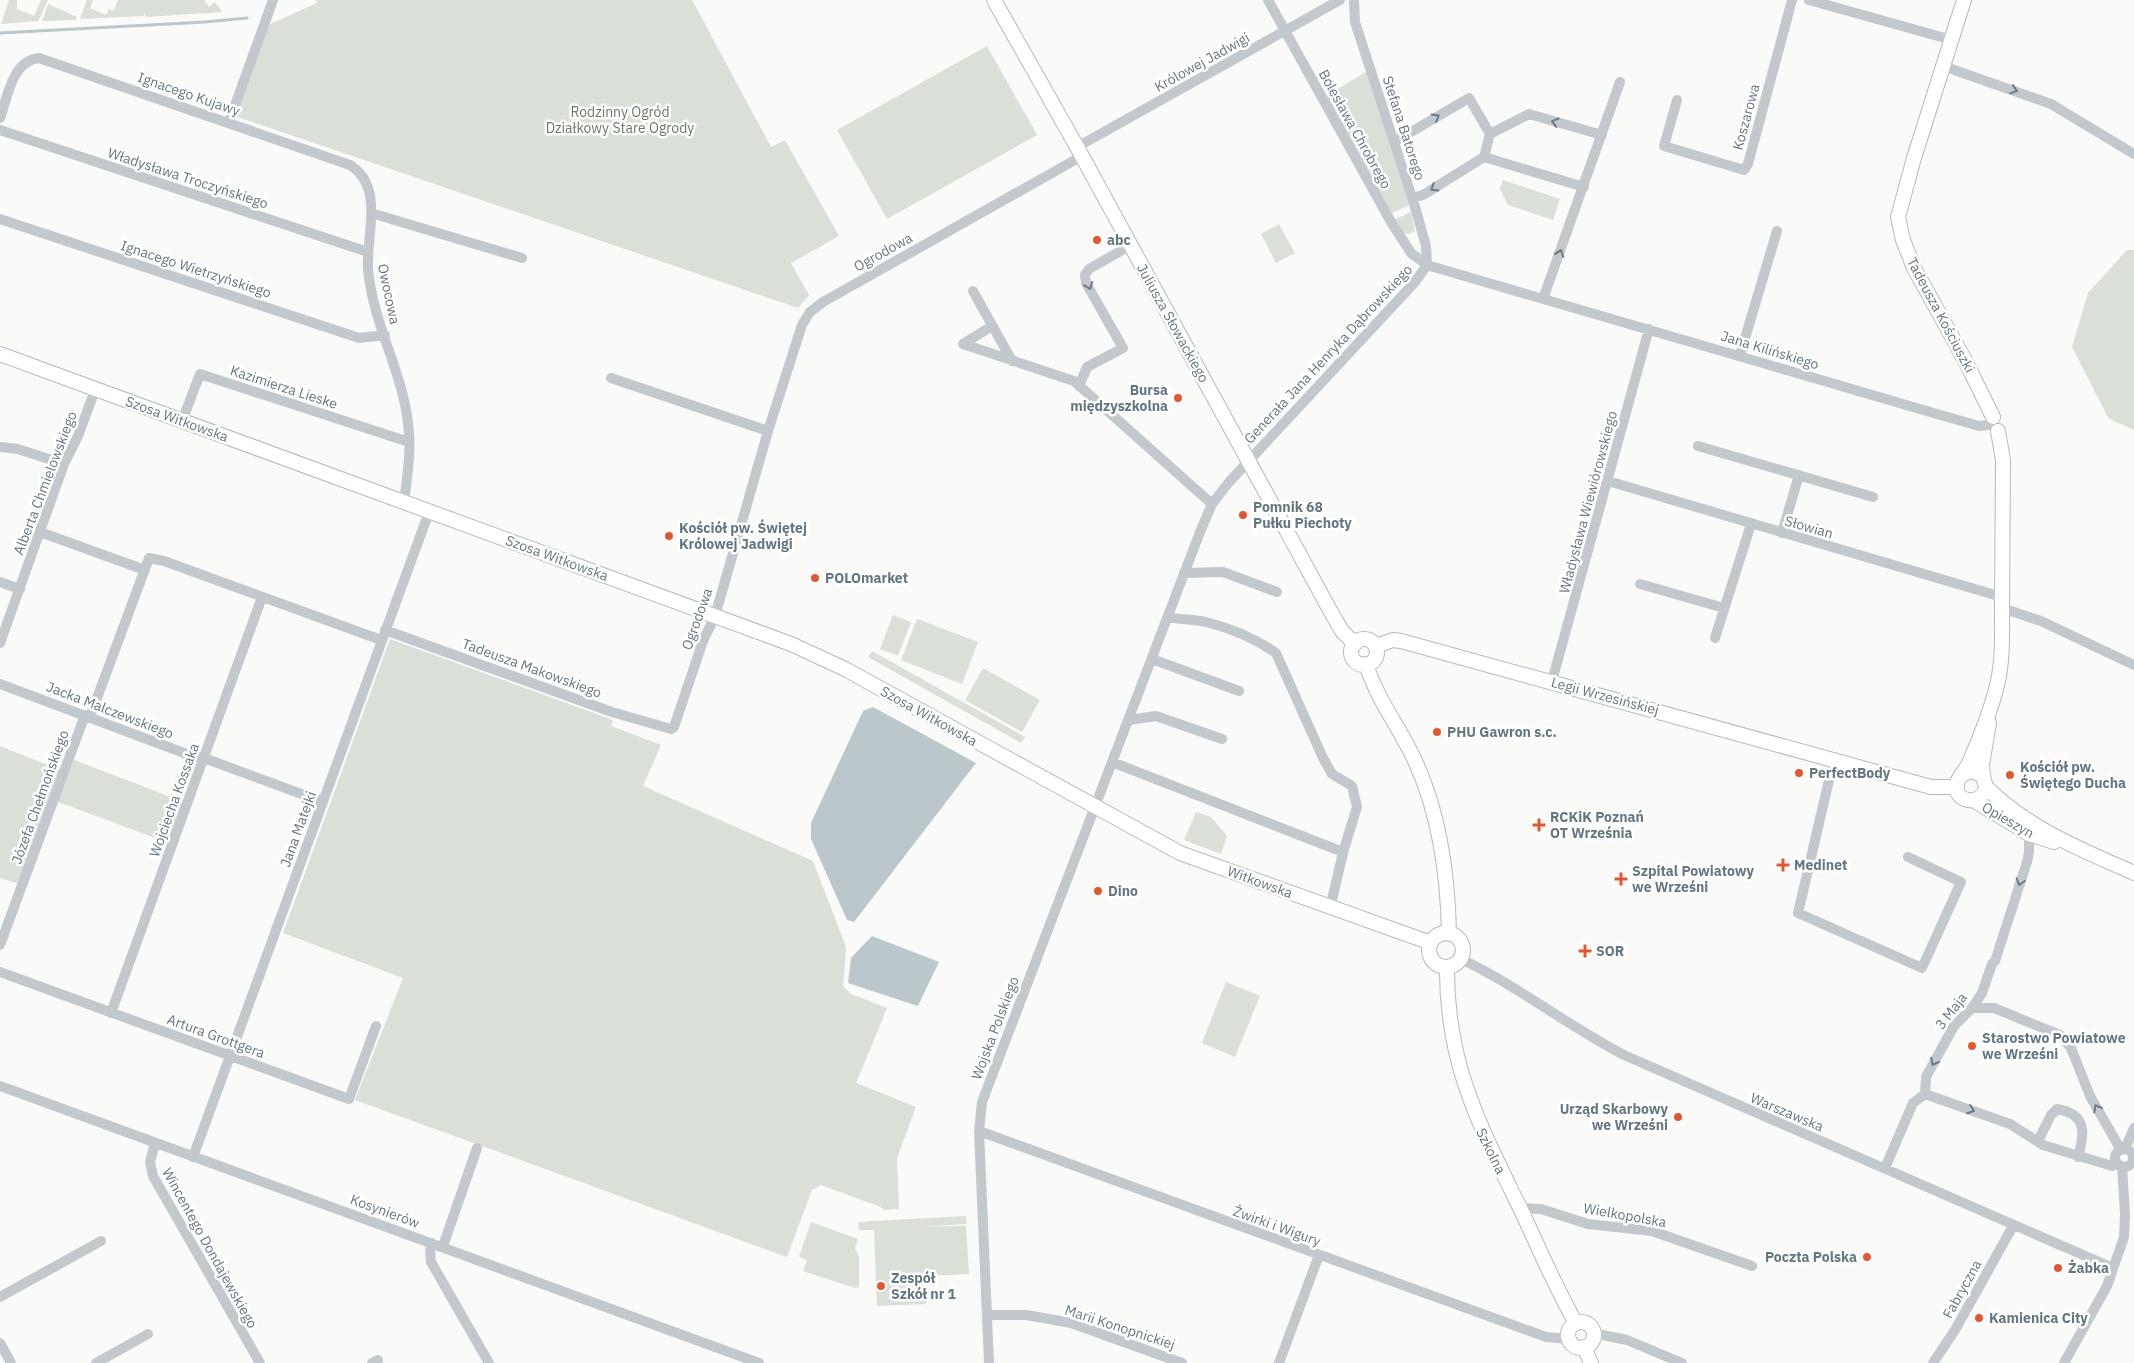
<svg xmlns="http://www.w3.org/2000/svg" width="2134" height="1363" font-family="'IBM Plex Sans',sans-serif">
	<style>
		.green { fill: #dadfd7 }
		.water { fill: #bbc7cb }
		.lines { fill: none; stroke-linecap: round; stroke-linejoin: round }
		.stream { stroke: #bbc7cb; stroke-width: 3 }
		.secondary-casing { stroke: #b3babf; stroke-width: 16 }
		.street { stroke: #c3c8cc; stroke-width: 10 }
		.secondary { stroke: #fff; stroke-width: 14 }
		.oneway { stroke: #6a7a87 }
		.poi-dot { fill: #e4572e; stroke: #fff; stroke-width: 2 }
		.labels { text-anchor: middle; dominant-baseline: central; stroke-width: 5; stroke-linejoin: round; paint-order: stroke }
		.street-label { font-size: 14px; fill: #657683; stroke: #fff }
		.park-label { font-size: 14px; fill: #687a64; stroke: #fff }
		.poi-label { font-size: 14px; font-weight: bold; fill: #657683; stroke: #fff; text-anchor: start }
	</style>
	<rect width="100%" height="100%" fill="#fafaf8"/>
	<path class="green" d="M9 0H17V9L34 16 41 0H48L38 21 1 24Z
		M87 0H93L90 8 106 15 109 9 113 11 118 0H204L209 7 215 2 222 12 146 17 144 13V16L81 19 80 18Z
		M316 0H692L771 147 785 140 839 236 791 263 809 295 798 308 235 116 268 25 317 3Z
		M48 4 77 17 76 20 42 21Z
		M987 46 1037 135 887 219 837 130Z
		M1366 72 1409 205 1392 213 1326 96Z
		M1503 180 1560 199 1553 220 1508 205 1500 189Z
		M1411 212 1415 231 1410 234 1403 233 1395 219Z
		M1279 224 1295 253 1276 263 1261 234Z
		M2127 250H2134V430L2109 419 2072 347 2088 293Z
		M893 615 911 622 898 656 880 649Z
		M917 619 978 642 962 684 901 660Z
		M390 639 613 720 611 726 661 745 643 786 813 861 846 947 843 986 851 994 887 1008 856 1083 916 1107 897 1158 899 1209 884 1210 881 1207 821 1185 812 1190 787 1257 355 1100 403 978 283 933Z
		M872 651 1025 737 1021 743 868 657Z
		M983 668 1040 700 1022 732 965 700Z
		M0 746 60 770 19 884 0 878Z
		M74 760 184 802 169 843 58 802Z
		M1196 812 1211 817 1227 836 1221 854 1184 840Z
		M1226 982 1260 996 1235 1057 1202 1043Z
		M966 1216 967 1224 918 1227 966 1226 969 1274 925 1276 926 1304 877 1306 874 1230H859L858 1222Z
		M811 1222 858 1239 855 1248 859 1257V1287L855 1288 803 1271 807 1260 799 1257Z"/>
	<path class="water" d="M873 707 976 763 854 922 847 920 811 839V823L863 711Z
		M872 936 939 962 918 1006 848 983 851 958Z"/>
	<g class="lines">
		<path class="stream" d="M0 33 205 22 247 18"/>
		<defs>
			<path id="secondary" d="M994 0 1077 147 1331 612 1342 631 1355 644
				M1964 0 1914 158 1898 217 1903 240 1914 268 1966 362 1993 417
				M0 354 791 644 845 669 1180 853 1431 943
				M1351 652a13 13 0 1 1 26 0a13 13 0 1 1-26 0Z
				M1376 646 1393 640 1401 641 1931 787H1957
				M1366 664C1377 700 1401 729 1416 763 1440 816 1448 876 1449 934
				M1962 774 1973 771 1983 776 1986 787C1983 807 1952 803 1957 783 1959 776 1966 770 1969 763 1980 738 1992 708 1998 681 2003 657 2002 633 2002 608 2002 559 2003 509 2003 460L1998 431
				M1983 776 1982 765 1989 723
				M1986 787C2027 828 2082 850 2134 873
				M1975 801 2029 834 2054 842
				M1429 950a17 17 0 1 1 34 0a17 17 0 1 1-34 0Z
				M1447 967C1446 1064 1480 1126 1521 1210 1539 1248 1555 1287 1576 1323
				M1568 1335a13 13 0 1 1 26 0a13 13 0 1 1-26 0Z
				M1584 1347 1591 1363"/>
		</defs>
		<use href="#secondary" class="secondary-casing"/>
		<path class="street" d="M1268 0 1391 222 1411 253 1427 265 1937 414 1979 426 1989 425
			M1354 0 1355 22 1415 207 1426 246 1427 265
			M1809 0 1952 40
			M1943 66 2051 104 2134 154
			M1677 100 1664 146 1744 170 1748 164 1792 0
			M0 118C8 96 12 61 39 58L350 165C385 187 366 235 368 268 372 322 402 370 408 423 412 450 407 476 404 503
			M229 122 273 0
			M0 130 368 252
			M1490 134 1529 114 1602 135
			M1394 142 1469 98 1490 134 1484 157 1423 195 1412 198
			M1077 147 1340 0
			M1484 157 1584 187
			M371 213 522 258
			M0 219 359 338 385 335
			M973 291 1012 361
			M1543 299 1620 82
			M992 326 963 344 1074 381 1212 504
			M1740 355 1777 231
			M611 378 768 431
			M1079 386 1087 367 1123 348 1086 283 1085 275 1089 269 1131 245
			M182 421 200 374 409 442
			M1698 446 1873 497
			M0 447 18 449 64 464
			M1608 481 2002 597
			M40 532 145 570
			M1782 533 1799 475
			M1184 573 1223 572 1277 592
			M0 582 20 589
			M1640 584 1724 608
			M2002 608 2041 621 2134 665
			M1168 617C1181 620 1193 619 1206 622 1230 628 1256 639 1276 653L1323 758 1332 774 1352 786 1357 807 1344 849 1330 908
			M385 630 612 712 671 729 674 727 703 641 715 616 768 431 802 325 810 312 823 302 1082 156
			M1715 638 1751 524
			M0 643 64 464 78 436 95 390
			M1152 659 1239 691
			M1552 681 1649 329
			M0 684 192 756 204 758 323 802
			M90 717 149 558 164 561 381 640
			M1129 720 1156 716 1222 739
			M1834 759 1798 913 1922 968 1961 882 1908 857
			M1112 762 1343 852
			M0 945 85 715
			M1461 959C1518 986 1568 1026 1624 1055L2113 1268
			M0 972 349 1099 376 1026
			M1972 1008H1994L2060 1035 2071 1048 2090 1096 2121 1150
			M111 1013 262 597
			M0 1086 759 1363
			M1925 1094 1926 1077 1954 1026 1972 1008 1982 993 1992 964 1995 961 2027 862 2029 852V834
			M1925 1094 2010 1124 2043 1145 2112 1166 2118 1164
			M979 1131 1546 1337 1568 1339
			M2038 1141 2051 1115 2057 1109C2087 1114 2085 1133 2078 1157
			M155 1143 150 1162 153 1176 260 1363
			M2125 1149 2134 1128
			M2115 1158a9 9 0 1 1 18 0a9 9 0 1 1-18 0Z
			M193 1157 429 512
			M1885 1168 1913 1103 1925 1094
			M1520 1208 1541 1209 1588 1224 1652 1231 1752 1266
			M432 1243 430 1251 431 1262 489 1363
			M443 1246 477 1148
			M0 1297 101 1241
			M988 1315H1026L1071 1323 1182 1363
			M1593 1333 1627 1340 1682 1363
			M0 1343 11 1363
			M96 1363 148 1334
			M372 1363 378 1360
			M989 1363 979 1131 982 1102 1200 532 1212 504 1230 481 1415 282 1427 265
			M1279 1363 1319 1255
			M1933 1363 1955 1330 2013 1226
			M2064 1363 2107 1286 2124 1237 2125 1214 2122 1166"/>
		<use href="#secondary" class="secondary"/>
	</g>
	<defs><path id="oneway-chevron" d="M-2-3.5L2.5 0L-2 3.5" fill="none" stroke-width="1.6" stroke-linecap="round" stroke-linejoin="round" transform="scale(1.25)"/></defs>
	<g class="oneway">
		<use href="#oneway-chevron" transform="translate(2014 90) rotate(18)"/>
		<use href="#oneway-chevron" transform="translate(1436 117) rotate(-30)"/>
		<use href="#oneway-chevron" transform="translate(1555 122) rotate(-164)"/>
		<use href="#oneway-chevron" transform="translate(1434 188) rotate(148)"/>
		<use href="#oneway-chevron" transform="translate(1560 253) rotate(-70)"/>
		<use href="#oneway-chevron" transform="translate(1089 286) rotate(68)"/>
		<use href="#oneway-chevron" transform="translate(2020 882) rotate(108)"/>
		<use href="#oneway-chevron" transform="translate(1934 1062) rotate(118)"/>
		<use href="#oneway-chevron" transform="translate(2097 1108) rotate(-118)"/>
		<use href="#oneway-chevron" transform="translate(1971 1110) rotate(20)"/>
	</g>
	<g class="poi-dot">
		<circle cx="1097" cy="240" r="5"/>
		<circle cx="1178" cy="398" r="5"/>
		<circle cx="1243" cy="515" r="5"/>
		<circle cx="669" cy="536" r="5"/>
		<circle cx="815" cy="578" r="5"/>
		<circle cx="1437" cy="732" r="5"/>
		<circle cx="1799" cy="773" r="5"/>
		<circle cx="2010" cy="775" r="5"/>
		<path d="M1536.5 817.5h5v5h5v5h-5v5h-5v-5h-5v-5h5z"/>
		<path d="M1780.5 857.5h5v5h5v5h-5v5h-5v-5h-5v-5h5z"/>
		<path d="M1618.5 871.5h5v5h5v5h-5v5h-5v-5h-5v-5h5z"/>
		<circle cx="1098" cy="891" r="5"/>
		<path d="M1582.5 943.5h5v5h5v5h-5v5h-5v-5h-5v-5h5z"/>
		<circle cx="1972" cy="1046" r="5"/>
		<circle cx="1678" cy="1117" r="5"/>
		<circle cx="1867" cy="1257" r="5"/>
		<circle cx="2058" cy="1268" r="5"/>
		<circle cx="881" cy="1286" r="5"/>
		<circle cx="1979" cy="1318" r="5"/>
	</g>
	<g class="labels">
		<g class="street-label">
			<text transform="translate(1202 62) rotate(-29)">Królowej Jadwigi</text>
			<text transform="translate(189 94) rotate(19)">Ignacego Kujawy</text>
			<text transform="translate(1746 117) rotate(-75)">Koszarowa</text>
			<text transform="translate(1404 128) rotate(72)">Stefana Batorego</text>
			<text transform="translate(1355 129) rotate(61)">Bolesława Chrobrego</text>
			<text transform="translate(188 178) rotate(18)">Władysława Troczyńskiego</text>
			<text transform="translate(883 252) rotate(-29)">Ogrodowa</text>
			<text transform="translate(196 269) rotate(18)">Ignacego Wietrzyńskiego</text>
			<text transform="translate(389 294) rotate(78)">Owocowa</text>
			<text transform="translate(1941 315) rotate(62)">Tadeusza Kościuszki</text>
			<text transform="translate(1173 323) rotate(61)">Juliusza Słowackiego</text>
			<text transform="translate(1770 350) rotate(17)">Jana Kilińskiego</text>
			<text transform="translate(1328 354) rotate(-47)">Generała Jana Henryka Dąbrowskiego</text>
			<text transform="translate(284 387) rotate(18)">Kazimierza Lieske</text>
			<text transform="translate(177 419) rotate(20)">Szosa Witkowska</text>
			<text transform="translate(45 483) rotate(-69)">Alberta Chmielowskiego</text>
			<text transform="translate(1588 502) rotate(-75)">Władysława Wiewiórowskiego</text>
			<text transform="translate(1809 527) rotate(16)">Słowian</text>
			<text transform="translate(557 558) rotate(20)">Szosa Witkowska</text>
			<text transform="translate(697 619) rotate(-70)">Ogrodowa</text>
			<text transform="translate(532 668) rotate(20)">Tadeusza Makowskiego</text>
			<text transform="translate(1605 696) rotate(15)">Legii Wrzesińskiej</text>
			<text transform="translate(110 710) rotate(21)">Jacka Malczewskiego</text>
			<text transform="translate(929 716) rotate(29)">Szosa Witkowska</text>
			<text transform="translate(40 797) rotate(-70)">Józefa Chełmońskiego</text>
			<text transform="translate(174 800) rotate(-70)">Wojciecha Kossaka</text>
			<text transform="translate(2008 820) rotate(30)">Opieszyn</text>
			<text transform="translate(298 829) rotate(-70)">Jana Matejki</text>
			<text transform="translate(1260 882) rotate(20)">Witkowska</text>
			<text transform="translate(1951 1011) rotate(-52)">3 Maja</text>
			<text transform="translate(995 1028) rotate(-69)">Wojska Polskiego</text>
			<text transform="translate(216 1036) rotate(20)">Artura Grottgera</text>
			<text transform="translate(1787 1112) rotate(23)">Warszawska</text>
			<text transform="translate(1491 1151) rotate(64)">Szkolna</text>
			<text transform="translate(385 1211) rotate(20)">Kosynierów</text>
			<text transform="translate(1625 1215) rotate(10)">Wielkopolska</text>
			<text transform="translate(1277 1226) rotate(20)">Żwirki i Wigury</text>
			<text transform="translate(210 1248) rotate(61)">Wincentego Dondajewskiego</text>
			<text transform="translate(1962 1289) rotate(-61)">Fabryczna</text>
			<text transform="translate(1120 1327) rotate(18)">Marii Konopnickiej</text>
		</g>
		<g class="park-label">
			<text x="620" y="112">Rodzinny Ogród<tspan x="620" dy="16">Działkowy Stare Ogrody</tspan></text>
		</g>
		<g class="poi-label">
			<text x="1107" y="240">abc</text>
			<text x="1168" y="390" text-anchor="end">Bursa<tspan x="1168" dy="16">międzyszkolna</tspan></text>
			<text x="1253" y="507">Pomnik 68<tspan x="1253" dy="16">Pułku Piechoty</tspan></text>
			<text x="679" y="528">Kościół pw. Świętej<tspan x="679" dy="16">Królowej Jadwigi</tspan></text>
			<text x="825" y="578">POLOmarket</text>
			<text x="1447" y="732">PHU Gawron s.c.</text>
			<text x="2020" y="767">Kościół pw.<tspan x="2020" dy="16">Świętego Ducha</tspan></text>
			<text x="1809" y="773">PerfectBody</text>
			<text x="1550" y="817">RCKiK Poznań<tspan x="1550" dy="16">OT Września</tspan></text>
			<text x="1794" y="865">Medinet</text>
			<text x="1632" y="871">Szpital Powiatowy<tspan x="1632" dy="16">we Wrześni</tspan></text>
			<text x="1108" y="891">Dino</text>
			<text x="1596" y="951">SOR</text>
			<text x="1982" y="1038">Starostwo Powiatowe<tspan x="1982" dy="16">we Wrześni</tspan></text>
			<text x="1668" y="1109" text-anchor="end">Urząd Skarbowy<tspan x="1668" dy="16">we Wrześni</tspan></text>
			<text x="1857" y="1257" text-anchor="end">Poczta Polska</text>
			<text x="2068" y="1268">Żabka</text>
			<text x="891" y="1278">Zespół<tspan x="891" dy="16">Szkół nr 1</tspan></text>
			<text x="1989" y="1318">Kamienica City</text>
		</g>
	</g>
</svg>
